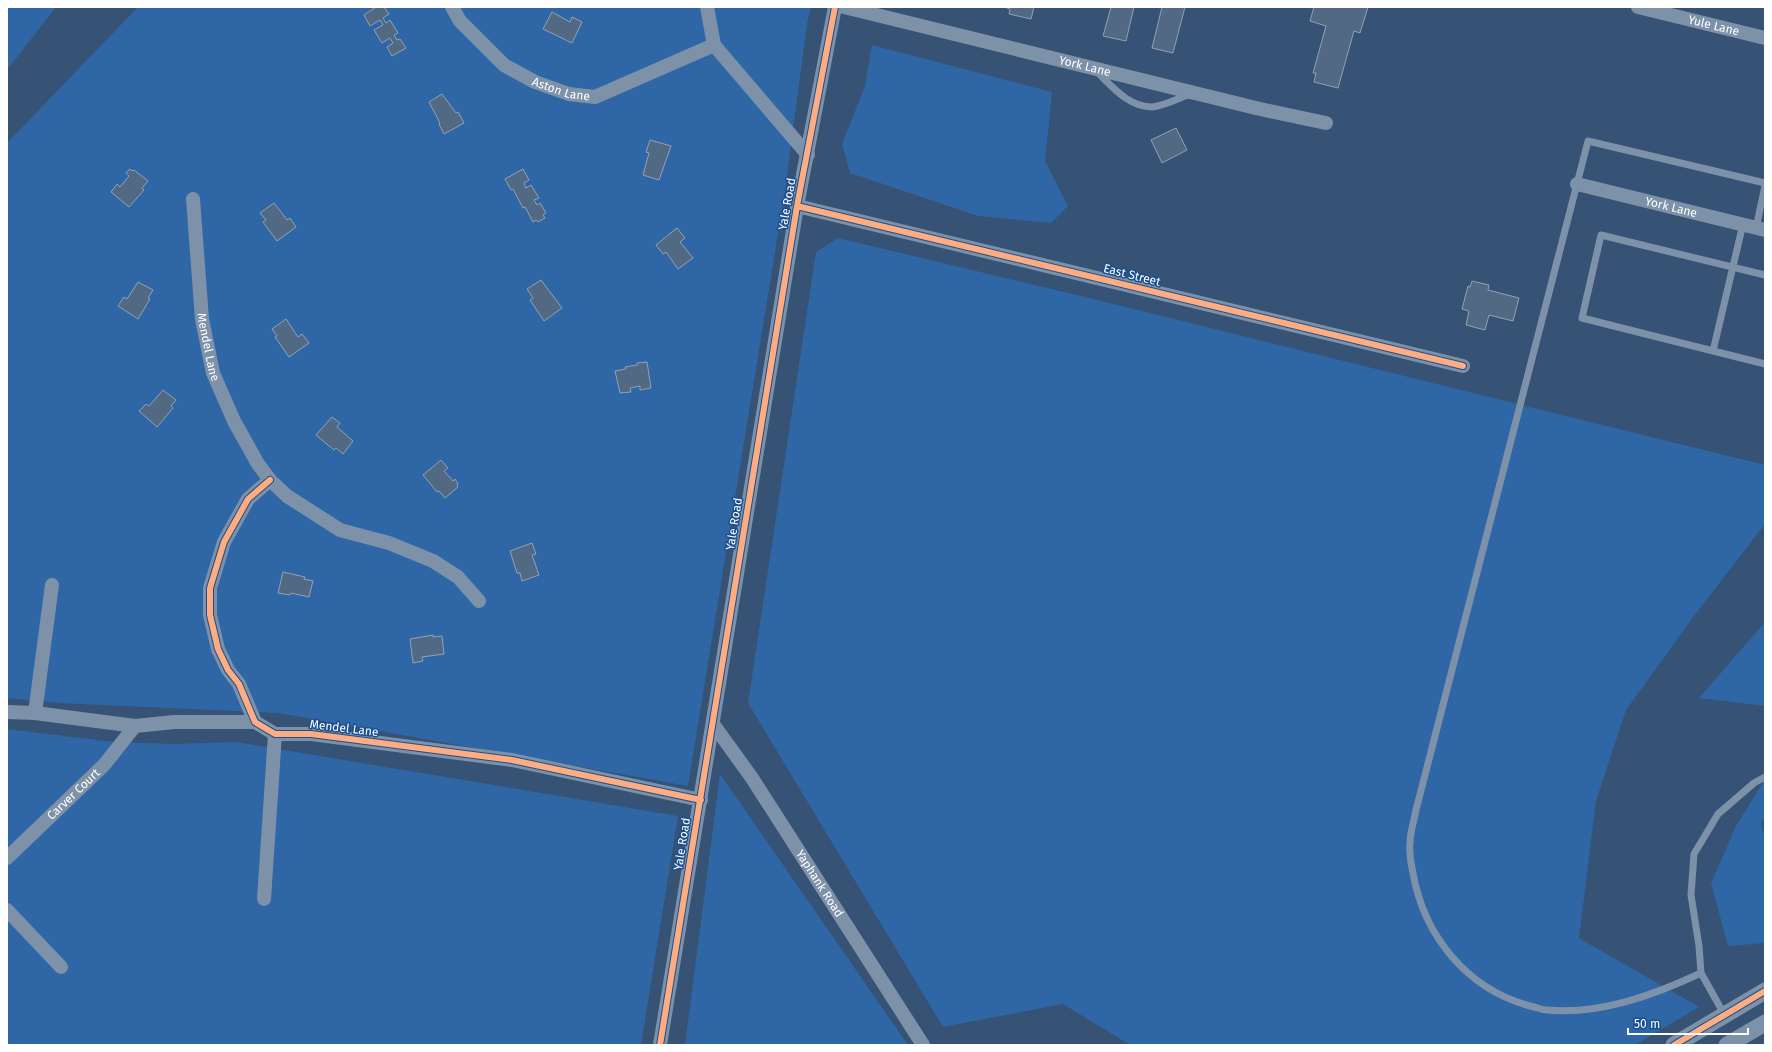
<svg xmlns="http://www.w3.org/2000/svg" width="1772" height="1052" font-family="'Fira Sans',sans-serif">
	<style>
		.green { fill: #2f66a5 }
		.building { fill: #526984; stroke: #92a2b6 }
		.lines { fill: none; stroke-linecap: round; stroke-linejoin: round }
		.service { stroke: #7d92a8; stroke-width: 7 }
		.minor { stroke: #7d92a8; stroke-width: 14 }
		.tertiary { stroke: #7d92a8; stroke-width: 17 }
		.cycleway-casing { stroke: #1b4f8f; stroke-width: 8 }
		.cycleway { stroke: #ffac80; stroke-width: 6 }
		.labels { text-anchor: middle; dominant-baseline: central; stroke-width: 3; stroke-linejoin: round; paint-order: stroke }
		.street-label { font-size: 12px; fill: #fff; stroke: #1b4f8f }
	</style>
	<rect width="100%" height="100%" fill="#365274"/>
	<path class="green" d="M7 7H56L7 70Z
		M138 7H811L807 24 785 191 688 786 278 713 59 703 7 698V143Z
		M872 45 1052 92 1045 161 1068 206 1051 223 978 216 850 173 842 144 865 86Z
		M838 238 1081 296 1765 465V524L1694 616 1626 710 1596 801 1579 938 1699 1007 1635 1045H1130L1063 1004 943 1027 748 703 816 252Z
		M1765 622V706L1699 698Z
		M7 729 114 742 173 744 236 742 678 816 641 1045H7Z
		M720 774 908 1045H685Z
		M1765 779V817L1761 824 1765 839V943L1728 946 1711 883 1736 826Z"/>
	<path class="building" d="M376 7H384L389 14 383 18 386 23 390 20 398 33 394 35 397 40 400 39 406 48 392 56 387 47 393 43 390 38 382 43 374 30 383 25 380 20 370 26 364 15Z
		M1004 7H1034L1031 19 1009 14 1010 9Z
		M1111 7H1134L1126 41 1103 36Z
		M1162 7H1185L1173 53 1152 48Z
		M1314 7H1368L1360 33 1354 31 1338 88 1314 82 1316 73H1313L1326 26 1310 21Z
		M552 12 570 22 572 17 582 22 572 43 543 29Z
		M442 94 456 113 458 112 464 123 444 134 439 124 440 123 429 102Z
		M1176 128 1187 150 1162 163 1151 140Z
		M650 140 671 146 659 180 643 175 649 153 646 152Z
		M130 169 132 171 134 170 148 181 142 188 144 190 129 207 111 192 117 184 120 187 129 176 126 173Z
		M523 169 529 180 524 183 526 188 531 185 539 198 534 200 537 205 540 203 546 213 543 215 545 218 538 222 536 220 533 222 525 207 523 208 513 189 511 190 505 179Z
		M274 203 287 220 290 218 296 227 277 241 263 222 266 220 260 213Z
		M677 228 685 238 680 242 693 258 678 269 666 252 663 254 656 245Z
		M541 280 562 308 544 321 530 300 533 298 527 289Z
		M1472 281 1489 285 1488 290 1519 298 1513 321 1489 315 1485 330 1466 325 1469 311 1462 309 1468 286 1470 287Z
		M138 282 153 290 148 298 150 299 138 319 118 306 124 297 127 299Z
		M286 319 298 337 302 334 309 343 289 357 275 337 277 336 272 329Z
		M647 362 651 388 640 390V386L630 388 631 392 620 393 615 371 626 369 625 367 637 365V363Z
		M163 390 176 400 171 406 173 408 157 427 139 411 146 404 149 406Z
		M332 417 340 423 337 427 353 441 343 454 336 448 334 450 316 435Z
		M441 460 448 468 444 471 453 481 455 479 458 484 457 485 458 487 445 498 439 491 437 492 423 475Z
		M532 543 536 554 532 555 539 575 522 581 520 573H517L510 551Z
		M283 572 305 577 304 579 313 581 309 597 291 593 290 595 278 593Z
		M433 635V637L442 636 444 654 422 657 423 661 413 663 410 639Z"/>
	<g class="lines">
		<path class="service" d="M1097 72C1112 86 1128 107 1152 107 1164 106 1179 98 1191 94
			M1756 228 1765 186
			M1765 275 1601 235 1582 318 1765 364
			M1713 351 1743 224
			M1701 973C1654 995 1600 1015 1547 1010 1542 1010 1536 1007 1530 1006 1467 989 1424 936 1413 873 1411 864 1409 853 1410 843 1410 832 1414 821 1416 810L1588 141 1765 183
			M1724 1014 1701 973 1699 946 1691 895 1694 854 1718 814 1754 783 1765 777"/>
		<g class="minor">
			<path id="s1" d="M452 7 460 21 504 65 535 82 569 94 595 97 714 45 707 7"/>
			<path id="s2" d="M844 7 1260 109 1326 123"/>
			<path id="s3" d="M1638 7 1765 38"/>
			<path d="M714 45 808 155"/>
			<path id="s4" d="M1577 184 1765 230"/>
			<path id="s5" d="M193 199 202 319 213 373 234 421 258 464 270 480 287 496 340 530 389 543 433 561 458 577 479 601"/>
			<path d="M797 206 1463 366"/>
			<path d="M270 480 248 499 224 542 210 588V615L218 649 228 670 239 684 255 722 275 734H311L512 760 701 800"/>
			<path d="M7 712 35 713 135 726 174 722H255"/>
			<path d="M35 713 52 585"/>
			<path id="s6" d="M713 724 752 778 923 1045"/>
			<path id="s7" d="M7 858 104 765 135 726"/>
			<path d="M264 899 275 734"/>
			<path d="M7 910 61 967"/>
			<path d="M660 1045 797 206 835 7"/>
		</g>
		<path class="tertiary" d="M1674 1045 1765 991
			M1727 1045 1765 1023"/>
		<defs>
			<path id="cycleway" d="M797 206 1463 366
				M270 480 248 499 224 542 210 588V615L218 649 228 670 239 684 255 722 275 734H311L512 760 701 800
				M660 1045 797 206 835 7
				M1674 1045 1765 991"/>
		</defs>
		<use href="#cycleway" class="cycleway-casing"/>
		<use href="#cycleway" class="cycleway"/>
	</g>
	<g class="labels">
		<g class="street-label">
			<text stroke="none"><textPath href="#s3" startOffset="78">Yule Lane</textPath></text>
			<text stroke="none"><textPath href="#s2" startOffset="248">York Lane</textPath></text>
			<text stroke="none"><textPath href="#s1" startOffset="141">Aston Lane</textPath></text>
			<text transform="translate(787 204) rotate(-80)">Yale Road</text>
			<text stroke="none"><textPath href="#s4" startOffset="97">York Lane</textPath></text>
			<text transform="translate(1132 275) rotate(14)">East Street</text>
			<text stroke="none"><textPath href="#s5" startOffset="149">Mendel Lane</textPath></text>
			<text transform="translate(734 524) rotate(-81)">Yale Road</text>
			<text transform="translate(344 728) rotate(7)">Mendel Lane</text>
			<text stroke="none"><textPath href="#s7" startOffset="92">Carver Court</textPath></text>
			<text transform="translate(682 844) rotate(-81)">Yale Road</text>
			<text stroke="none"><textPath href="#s6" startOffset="192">Yaphank Road</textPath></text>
		</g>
	</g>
	<rect width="1772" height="1052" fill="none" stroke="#ffffff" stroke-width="16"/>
	<path d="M1628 1028v6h120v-6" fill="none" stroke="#ffffff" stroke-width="2"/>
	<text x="1634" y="1028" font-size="12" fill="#ffffff" stroke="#1b4f8f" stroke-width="3" paint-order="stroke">50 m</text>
</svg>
